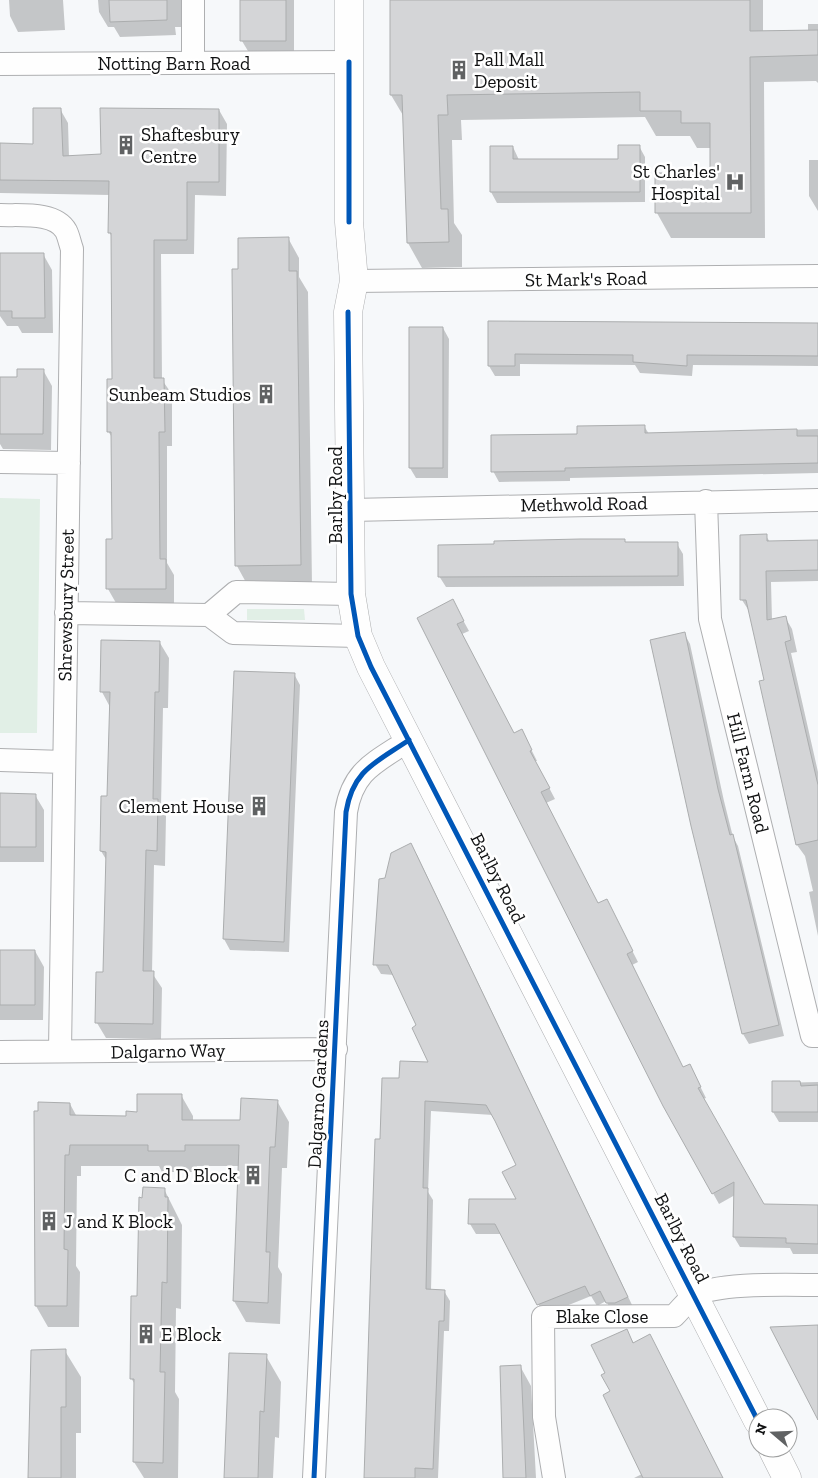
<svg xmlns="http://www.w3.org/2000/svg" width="818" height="1478" font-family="'Zilla Slab',serif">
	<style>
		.green { fill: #e1efe6 }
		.shadow { fill: #0003 }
		.building { fill: #d4d5d7; stroke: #abadae }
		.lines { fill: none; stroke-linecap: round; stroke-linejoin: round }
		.minor-casing { stroke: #aeafb1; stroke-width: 24 }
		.tertiary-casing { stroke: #aeafb1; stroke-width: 29 }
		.minor { stroke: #fefefe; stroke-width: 22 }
		.tertiary { stroke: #fefefe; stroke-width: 28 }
		.cycleway-casing { stroke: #fff; stroke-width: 8 }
		.cycleway { stroke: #0057b8; stroke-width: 5 }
		.labels { text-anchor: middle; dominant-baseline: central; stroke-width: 5; stroke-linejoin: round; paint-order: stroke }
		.poi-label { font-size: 19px; fill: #101112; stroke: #fff; text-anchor: start }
		.street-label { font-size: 19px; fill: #101112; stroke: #fff }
	</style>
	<rect width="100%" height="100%" fill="#f6f8fa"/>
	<path class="green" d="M0 498 40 499 37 733H0Z
		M247 609H304L305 620H247Z"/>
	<path class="shadow" d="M9 0H63L65 30 18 32 10 16Z
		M98 0H184L185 27H175L176 35 120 37 114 27H108L99 12Z
		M241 0H294V56H251L242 41Z
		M390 0H763V32H808V24H818V83L816 81 764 82 765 238H671L657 213 711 174V148H697L690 136H656L645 117 461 120 462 140H452L454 223 462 235V267L422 268 408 243 404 117 391 95Z
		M60 109 68 123 69 157 102 155 219 110 227 124 226 196 195 195 194 254H161L162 380 172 394V446H167V563L174 575V603H116L108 589 113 541V439L108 431 113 381 112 237 109 232 110 195 0 193V144L34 145Z
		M639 146 645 157V202L497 203 491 192V147H513L519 160H620Z
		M809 160H818V211L809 196Z
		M288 238 299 258V277L308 292 312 585 248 586 237 566 239 270Z
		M43 254 52 270 53 333H22L18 326H7L0 316V255Z
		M489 323 818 324V366L693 365 692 376 640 373 635 365 520 364V376H495L489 366Z
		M443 328 449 339 448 478H416L410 468Z
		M43 370 52 386 51 450 3 449 0 444V378H18Z
		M644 426 649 434 818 429V473L570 478V481L499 482 493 471Z
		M766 536 770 542 818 541V581L771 582 772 620 785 617 792 629 797 652 791 653 818 772V936L809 892 813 891 805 856 797 845 761 682 765 680 749 611 742 600Z
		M624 540 627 544H677L683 554 684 586 446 587 439 576Z
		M458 611 469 631 462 634 514 734 527 741 537 761H535L555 799 546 803 598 904 612 911 638 962 632 965 683 1069 695 1076 706 1098 703 1099 763 1205 818 1206V1254H793L790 1248 740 1247 734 1237 735 1195 719 1204 664 1105 419 618Z
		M684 633 690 644 724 801 733 837 738 846 784 1036 749 1044 743 1034 693 826Z
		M160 643 169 658 168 708H163L161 807 166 816 165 866 154 865 152 973 162 988 161 1039 106 1038 97 1023 104 974 107 861 101 851 108 798 110 707 102 692Z
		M235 672 294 674 300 685 289 952 230 950 224 939Z
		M0 795H35L44 810V862H0Z
		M417 855 633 1307 613 1313 606 1301 597 1306 591 1296 544 1315 502 1234H476L470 1224 518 1201V1165L493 1115 431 1111 428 1192 433 1200 431 1291H444L450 1301 449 1331H444L438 1478H366L381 1140 400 1080 430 1064 418 1026 394 975 381 974 375 964 386 880Z
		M0 951H35L44 967 43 1020H0Z
		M818 1082V1122H779L773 1112V1083Z
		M181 1095 193 1116V1121H242L277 1101 289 1122 287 1168H282L278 1267 282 1274 280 1324 246 1322 234 1301 240 1166H197L196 1172H162L159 1166H81V1176H77L76 1266 80 1272 79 1327H48L36 1306 70 1104 77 1117H128Z
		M164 1189 182 1225 181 1309 176 1308 175 1392 179 1399 178 1478H144L134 1462 136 1386 131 1378 139 1297Z
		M623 1331H626L723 1478H634L642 1474 611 1392 607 1373 593 1346Z
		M65 1351 81 1377V1433H76V1478H29Z
		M266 1356 281 1382 279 1438 275 1437 273 1478H225Z
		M520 1366 531 1386 536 1478H504Z"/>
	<path class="building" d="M109 0H167V20L110 22Z
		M240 0H286V41H240Z
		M390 0H750V31L818 30V55L750 57 751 213H655V173H710V123H681V111H640V92L447 95 448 115H438L441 209H448L449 242 407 243 402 95H390Z
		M33 108H61L63 156 101 154 100 108 219 109V182H187V240H154V378H164L165 432H159L160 559H166V589H106V539H112L111 432H107V379H112L111 233H108L109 181 0 180V143L33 144Z
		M618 145H640V192H490V146H513V159H618Z
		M289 237V271H297L301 565 235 566 232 269H238V238Z
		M0 253H44L45 318H12V311H0Z
		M488 321 818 323V356L687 355V366L633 362V355L515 354V366H488Z
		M409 327H443V468H409Z
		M17 369H44L43 434H0V377H17Z
		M645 425V433L797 429V436H818V463L565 468V471L491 472V435L577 434V426Z
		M767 534V541L818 540V570L766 571 767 620 786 616 791 640 785 642 818 785V840L796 845 759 681 764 680 746 600H740V535Z
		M580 539H625V542H678V576L438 577V545L494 544V541Z
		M453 599 464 621 457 624 514 733 522 729 532 750 530 751 550 788 541 792 598 903 607 899 633 951 627 954 683 1067 690 1064 701 1087 698 1088 764 1204 818 1205V1244L786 1243V1238L733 1237 734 1182 712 1194 663 1106 417 618Z
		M685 632 718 789 730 835 733 834 779 1025 742 1034 691 826 650 640Z
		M101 640 160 641 159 692H155L153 799H158L157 851 146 850 143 971H154L153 1024 95 1023 96 972H103L106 852 100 851 101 796H107L110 692H100Z
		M234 671 295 673 284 942 223 939Z
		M0 793 36 794V847H0Z
		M411 843 628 1297 615 1303H606L600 1291 590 1296 585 1286 537 1305 495 1224H468L469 1199H516L502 1172 516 1165 495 1121 486 1105 425 1101 423 1188H428L426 1289 445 1290 444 1321H439L433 1469 415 1468V1478H364L375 1139H380L382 1078H399L400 1061 428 1062 412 1028 416 1025 388 965H373L379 879 385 878 391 853Z
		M0 950H35V1005H0Z
		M772 1081H800L801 1086 818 1085V1112H772Z
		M137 1094H182V1120H240L241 1098 278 1100 275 1147H270L266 1252H270L268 1303 233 1301 239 1145H185V1151H148V1145H70L69 1155H65L64 1249 68 1250 67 1306H35L34 1111H38V1102L70 1103V1115L126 1116V1111L137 1112Z
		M143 1187 165 1188V1197H168L167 1283 162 1282 160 1372H165L163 1463 133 1462 134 1379H130L131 1296H137L139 1197 142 1198Z
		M818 1325V1420L770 1327Z
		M627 1329 633 1343 650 1334 723 1478H643L603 1395 610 1391 601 1375 605 1373 591 1345Z
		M66 1349V1407H61V1478H28L31 1350Z
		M229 1353 267 1354 264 1412 260 1411 258 1478H224Z
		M521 1365 526 1478H503L500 1366Z"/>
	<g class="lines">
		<defs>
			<path id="minor" d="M193 0V63
				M0 64 349 62
				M0 215C19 216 55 211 66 231 69 237 70 244 72 249L60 1051
				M354 281 818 276
				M0 462 69 463
				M706 501 710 619 812 1036H818
				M351 510 818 500
				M66 613 209 615 233 633 358 636
				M209 615 236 592 351 594
				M0 760 64 762
				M0 1052 336 1049
				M314 1478 346 812C353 770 375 763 409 740
				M554 1478 544 1417 543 1317 674 1316C680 1310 687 1301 694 1296 716 1282 790 1285 818 1285"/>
			<path id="tertiary" d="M349 0V222L354 281 348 312 351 594 358 636 371 667 758 1421
				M772 1448 787 1478"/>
		</defs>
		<use href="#minor" class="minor-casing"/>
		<use href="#tertiary" class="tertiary-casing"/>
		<use href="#minor" class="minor"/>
		<use href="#tertiary" class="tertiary"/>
		<defs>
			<path id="cycleway" d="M349 222V62
				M348 312 351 594 358 636 371 667 758 1421
				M314 1478 346 812C353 770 375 763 409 740"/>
		</defs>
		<use href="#cycleway" class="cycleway-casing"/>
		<use href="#cycleway" class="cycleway"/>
	</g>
	<defs>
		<symbol id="building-bare" viewBox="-9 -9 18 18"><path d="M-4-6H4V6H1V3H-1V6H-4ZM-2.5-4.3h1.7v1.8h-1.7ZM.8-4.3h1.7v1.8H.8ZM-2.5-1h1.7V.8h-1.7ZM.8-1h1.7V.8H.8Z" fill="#606263" stroke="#fff" stroke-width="2.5" paint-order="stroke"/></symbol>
		<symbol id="hospital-bare" viewBox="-9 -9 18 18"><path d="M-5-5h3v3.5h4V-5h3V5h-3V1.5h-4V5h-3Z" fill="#606263" stroke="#fff" stroke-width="2.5" paint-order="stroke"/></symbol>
	</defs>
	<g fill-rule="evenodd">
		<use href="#building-bare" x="445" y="56" width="28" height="28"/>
		<use href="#building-bare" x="112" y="131" width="28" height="28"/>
		<use href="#hospital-bare" x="721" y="168" width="28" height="28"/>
		<use href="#building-bare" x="252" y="380" width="28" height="28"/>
		<use href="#building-bare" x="245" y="792" width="28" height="28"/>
		<use href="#building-bare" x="239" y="1161" width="28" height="28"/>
		<use href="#building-bare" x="35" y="1207" width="28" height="28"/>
		<use href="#building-bare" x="132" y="1320" width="28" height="28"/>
	</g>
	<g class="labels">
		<g class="poi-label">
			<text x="474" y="59">Pall Mall<tspan x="474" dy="22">Deposit</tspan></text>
			<text x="141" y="134">Shaftesbury<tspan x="141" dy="22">Centre</tspan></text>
			<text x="720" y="171" text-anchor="end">St Charles'<tspan x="720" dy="22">Hospital</tspan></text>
			<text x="251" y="394" text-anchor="end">Sunbeam Studios</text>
			<text x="244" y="806" text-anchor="end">Clement House</text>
			<text x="238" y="1175" text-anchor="end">C and D Block</text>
			<text x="64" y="1221">J and K Block</text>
			<text x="161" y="1334">E Block</text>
		</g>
		<g class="street-label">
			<text x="174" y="63">Notting Barn Road</text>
			<text transform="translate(586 279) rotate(-1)">St Mark's Road</text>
			<text transform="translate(335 495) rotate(-90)">Barlby Road</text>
			<text transform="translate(584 504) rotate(-1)">Methwold Road</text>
			<text transform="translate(66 605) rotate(-89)">Shrewsbury Street</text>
			<text transform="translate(748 773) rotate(76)">Hill Farm Road</text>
			<text transform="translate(498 878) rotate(63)">Barlby Road</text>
			<text transform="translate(168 1051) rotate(-1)">Dalgarno Way</text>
			<text transform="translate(318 1094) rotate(-87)">Dalgarno Gardens</text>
			<text transform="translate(682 1238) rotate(63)">Barlby Road</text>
			<text x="602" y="1316">Blake Close</text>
		</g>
	</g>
	<g transform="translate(773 1433) rotate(289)"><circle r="24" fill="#ffffff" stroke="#9fa0a0"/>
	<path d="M0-4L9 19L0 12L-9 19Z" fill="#606263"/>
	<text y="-8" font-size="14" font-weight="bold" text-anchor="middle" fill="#101112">N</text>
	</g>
</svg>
